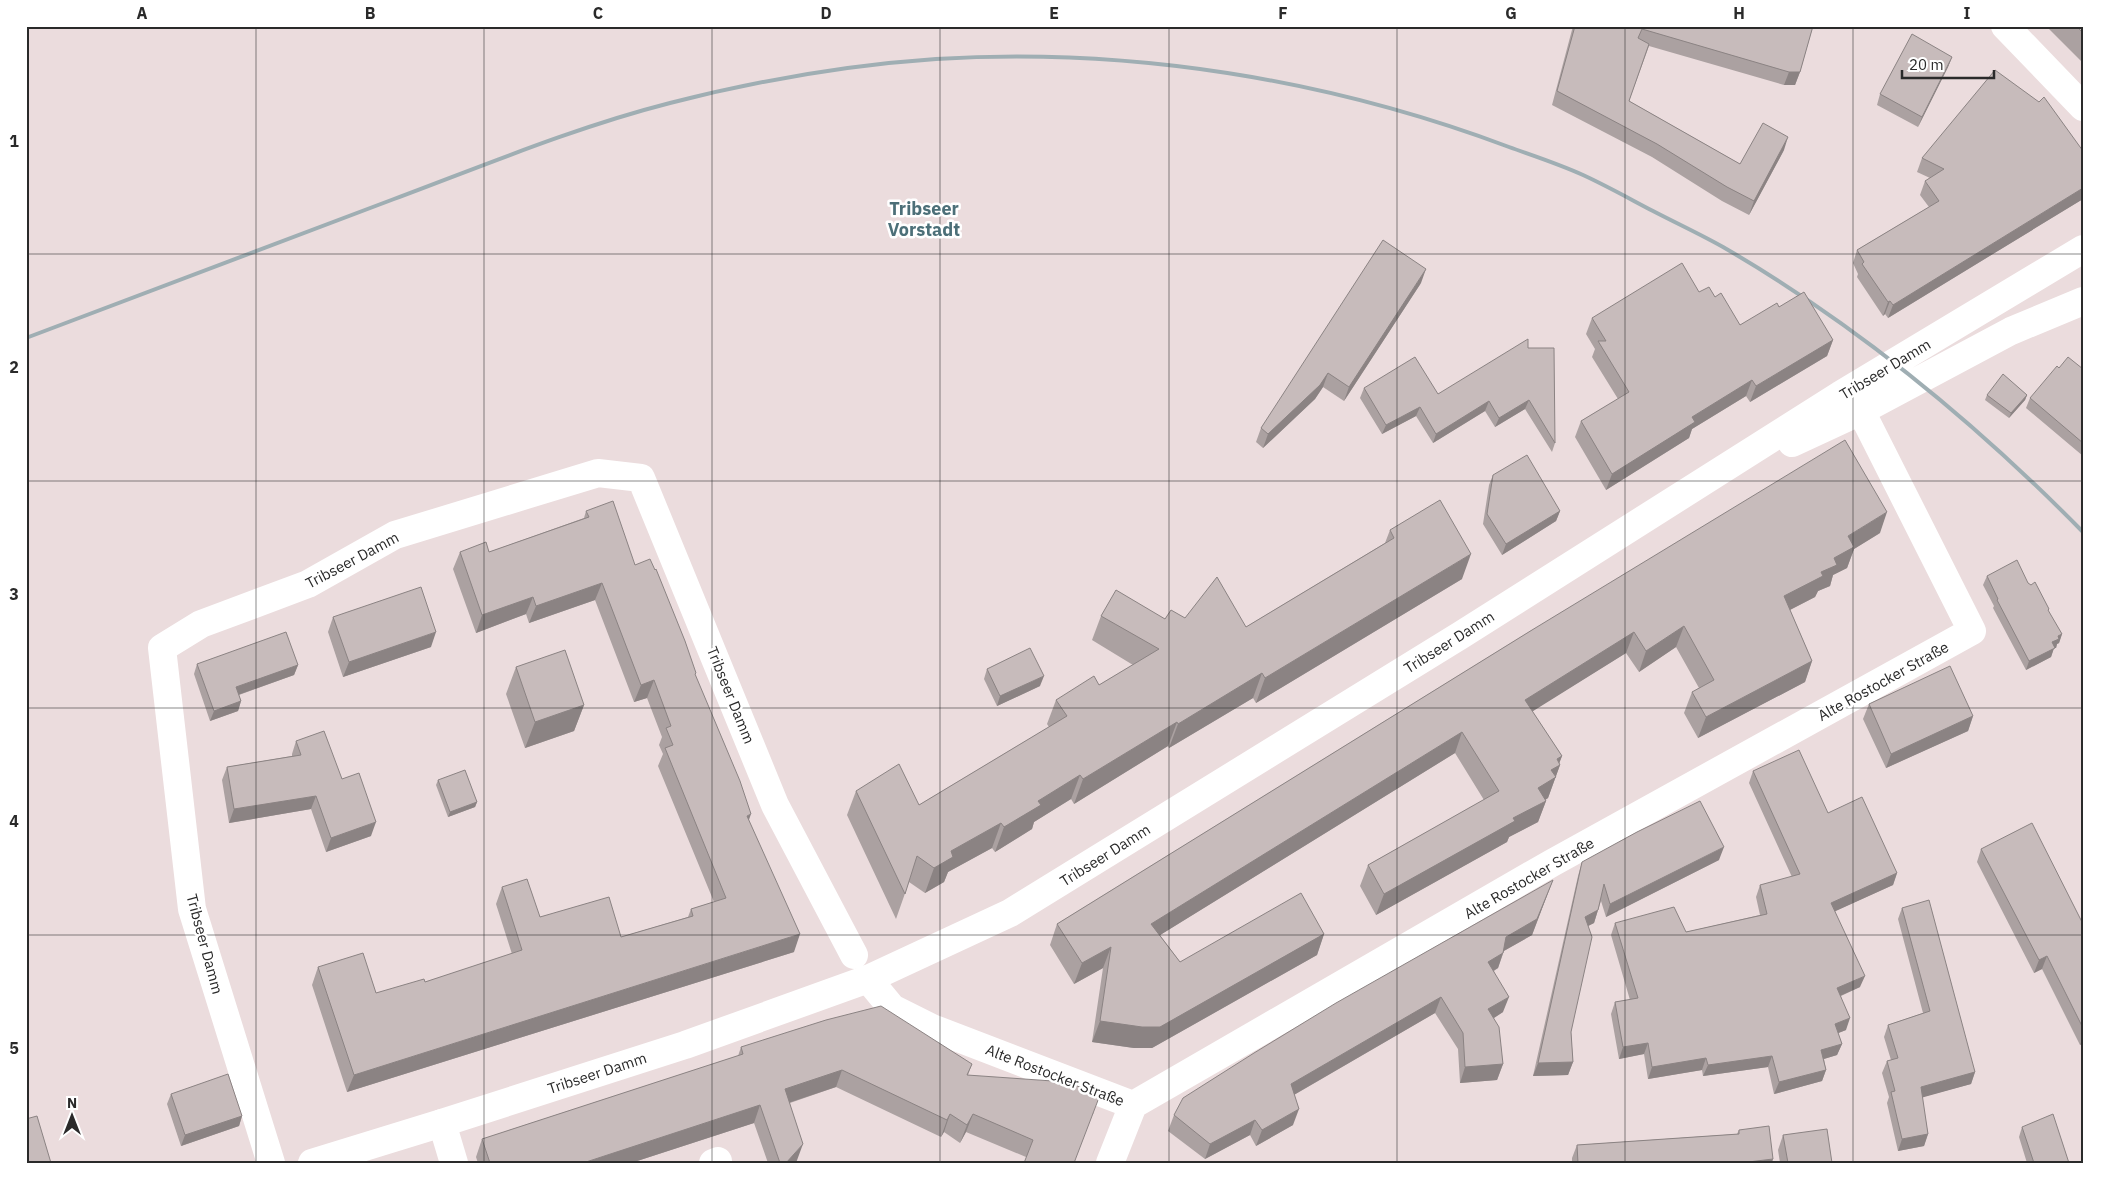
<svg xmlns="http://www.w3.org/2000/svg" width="2109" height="1189" font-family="'IBM Plex Sans',sans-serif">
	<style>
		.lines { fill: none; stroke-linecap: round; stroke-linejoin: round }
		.minor { stroke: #fff; stroke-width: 28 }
		.secondary { stroke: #fff; stroke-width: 28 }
		.rail { stroke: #9faeb3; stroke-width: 4 }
		.wall { fill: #aba1a1 }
		.shaded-wall { fill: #8b8383 }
		.building { fill: #c7bbbb; stroke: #8b8383 }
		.grid { fill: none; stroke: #2a2a2a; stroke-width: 1; stroke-opacity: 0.55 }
		.labels { text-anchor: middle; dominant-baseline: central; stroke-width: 5; stroke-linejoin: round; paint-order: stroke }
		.street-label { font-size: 15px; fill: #2a2a2a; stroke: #fff }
		.quarter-label { font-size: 18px; font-weight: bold; fill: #4c6f78; stroke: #fff }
		.neatline { fill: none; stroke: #2a2a2a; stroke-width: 2 }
		.grid-label { font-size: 16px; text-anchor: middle; font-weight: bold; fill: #2a2a2a }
	</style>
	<rect width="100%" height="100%" fill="#ebdcdd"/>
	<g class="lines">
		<path class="minor" d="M2005 26 2083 107
			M868 979 892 1008 932 1028 1133 1105
			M1133 1105 1552 863 1972 631 1861 411
			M442 1123 454 1163
			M271 1163 192 909 162 648 201 624 308 584 395 535 598 473 641 478 775 805 854 955
			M713 1163 718 1161
			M1110 1163 1133 1105"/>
		<path class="secondary" d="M1792 443 1861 411 2011 331 2083 301
			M312 1163 442 1123 685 1045 868 979 1010 913 1461 635 1840 395 2083 249"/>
		<path class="rail" d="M26 338C149 292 272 246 394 199 485 165 576 127 670 103 756 81 848 65 936 59 1130 47 1328 79 1509 147 1534 156 1559 164 1583 175 1607 186 1630 199 1653 211 1676 223 1700 234 1723 247 1856 324 1976 423 2083 532"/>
	</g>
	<path class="wall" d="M1573 26H1813L1800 72 1795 85H1784L1649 46 1629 101 1740 164 1784 150 1749 215 1722 201 1652 157 1552 105Z
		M2046 26H2083V63Z
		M1952 57 1948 67 1918 127 1877 105 1880 94Z
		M2083 151V199L1888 318 1885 314 1883 316 1857 277 1858 274 1853 263 1857 250 1929 207 1920 195 1925 181 1930 178 1917 172 1922 158Z
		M1421 283 1344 401 1323 387 1315 399 1263 448 1256 442 1261 428Z
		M1699 292 1715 297 1740 325 1779 307 1833 340 1827 356 1750 402 1746 396 1692 429 1689 438 1606 490 1575 437 1581 421 1618 399 1592 357 1595 349 1586 334 1592 318Z
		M1528 348 1555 443 1552 452 1525 409 1495 427 1485 411 1433 443 1416 416 1382 434 1360 398 1364 388 1438 394Z
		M2083 369V456L2026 408 2030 398Z
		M1987 395H2027L2025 400 2009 418 1985 400Z
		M1493 475 1560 511 1556 521 1502 555 1483 524 1489 485Z
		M586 511 635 565 695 675 749 821 794 952 347 1092 312 985 318 967 376 993 425 982 512 954 496 904 502 887 540 917 621 937 688 917 691 909 714 902 658 766 663 754 659 745 662 737 647 698 634 702 595 600 529 623 526 614 476 633 453 569 460 552H489L584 518Z
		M1390 530 1462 579 1256 703 1253 698 1169 748 1168 746 1074 804 1071 799 1034 822 1032 829 995 852 992 848 948 872 944 882 925 893 909 882 896 919 847 815 856 791 919 805 1049 727 1047 724 1056 700 1099 685 1133 665 1092 640 1101 616 1165 619 1185 618 1246 627 1385 543Z
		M1880 533 1854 549 1847 568 1833 575 1830 586 1818 591 1815 597 1790 610 1812 661 1805 682 1698 738 1684 713 1692 692 1699 688 1676 647 1639 672 1626 653 1532 711 1562 756 1559 764 1560 765 1548 798 1545 800 1546 801 1538 822 1509 837 1507 842 1376 915 1360 886 1368 865 1484 800 1455 753 1160 935 1180 962 1324 934 1317 955 1152 1048H1134L1092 1042 1103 968 1074 984 1050 945 1057 924 1532 630Z
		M1987 576 2028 583 2062 634 2059 643 2057 644 2056 648H2054L2051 657 2026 670 1993 608 1994 606 1983 585Z
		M333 617 431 647 343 677 328 632Z
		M197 664 298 665 294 675 239 695 241 701 238 711 210 721 194 674Z
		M516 667 584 705 574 731 525 748 506 694Z
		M987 669 1040 686 997 706 984 679Z
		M1869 704 1973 716 1968 731 1886 768 1863 719Z
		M296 741 342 779 371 836 326 852 311 809 229 823 222 780 227 767 292 756V754Z
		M1753 771 1828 813 1897 873 1893 885 1835 911 1860 987 1841 996 1846 1030 1838 1033 1842 1044 1837 1055 1824 1059 1826 1070 1822 1081 1774 1094 1768 1067 1703 1076 1702 1070 1648 1079 1644 1054 1619 1059 1611 1014 1615 1002 1630 1000 1611 935 1615 923 1686 932 1760 915 1756 897 1760 885 1792 877 1749 783Z
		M438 780 477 802 475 807 448 817 436 785Z
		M1981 849 2083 924V1043L2080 1045 2042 969 2034 973 1977 862Z
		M1719 860 1606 917 1601 901 1598 910 1594 923 1588 926 1571 1032 1573 1062 1568 1075 1533 1076 1578 876 1582 862Z
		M1547 895 1532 935 1504 951 1498 968 1494 971 1503 1012 1494 1018 1503 1064 1497 1080 1460 1083 1458 1049 1435 1013 1294 1095 1293 1125 1256 1146 1250 1135 1205 1159 1168 1131 1174 1115Z
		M1902 908 1975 1072 1971 1084 1922 1097 1928 1134 1924 1146 1898 1151 1887 1103 1889 1097 1882 1073 1887 1061 1891 1060 1884 1037 1888 1025 1923 1013 1898 919Z
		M741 1047 972 1064 968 1075 1094 1113 1026 1157 966 1132 960 1143 944 1132 941 1137 836 1087 790 1103 796 1162V1163H768L754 1123 631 1163H478L476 1157 482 1139 738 1056Z
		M171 1094 242 1116 239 1126 181 1146 167 1104Z
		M2022 1127 2069 1163H2027L2019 1137Z
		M1739 1130 1772 1163H1572V1158L1577 1145 1737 1134Z
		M1783 1135 1832 1163H1780L1778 1150Z"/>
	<path class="shaded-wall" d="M1952 57 1948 67 1918 127 1922 117Z
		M1789 72H1800L1795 85H1784Z
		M1788 137 1784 150 1749 215 1754 201Z
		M2083 188V199L1888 318 1893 305Z
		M1426 269 1421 283 1344 401 1349 387Z
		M1890 301 1885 314 1883 316 1888 302Z
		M1833 340 1827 356 1750 402 1756 386Z
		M1328 373 1323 387 1315 399 1263 448 1268 434Z
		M1752 380 1746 396 1692 429 1689 438 1606 490 1612 474 1692 417Z
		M2027 395 2025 400 2009 418 2011 413Z
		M1529 400 1525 409 1495 427 1499 418Z
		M1489 401 1485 411 1433 443 1436 434Z
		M1420 407 1416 416 1382 434 1386 425Z
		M1560 511 1556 521 1502 555 1506 544Z
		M1887 512 1880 533 1854 549 1847 568 1833 575 1830 586 1818 591 1815 597 1776 617 1784 596 1821 572 1834 558 1848 536Z
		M1471 554 1462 579 1256 703 1265 678Z
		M602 583 595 600 529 623 536 606Z
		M533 597 526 614 476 633 482 615Z
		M1684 626 1676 647 1639 672 1646 651Z
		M436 632 431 647 343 677 349 662Z
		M1634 632 1626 653 1517 721 1525 700Z
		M2062 634 2059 643 2057 644 2056 648H2054L2051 657 2026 670 2029 661 2058 636Z
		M1812 661 1805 682 1698 738 1706 717Z
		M298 665 294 675 232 697 236 687Z
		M1262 673 1253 698 1169 748 1178 724Z
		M1044 676 1040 686 997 706 1000 696Z
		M654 680 647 698 634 702 641 685Z
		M241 701 238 711 210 721 214 711Z
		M584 705 574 731 525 748 535 722Z
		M1973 716 1968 731 1886 768 1891 754Z
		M1177 722 1168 746 1074 804 1083 779Z
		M1462 732 1455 753 1144 945 1151 924Z
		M1562 756 1558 766 1560 765 1548 798 1533 808 1546 801 1538 822 1509 837 1507 842 1376 915 1384 894 1513 818 1538 788 1551 770 1557 759Z
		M1080 775 1071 799 1034 822 1032 829 995 852 1004 827 1038 801Z
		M316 796 311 809 229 823 234 809Z
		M477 802 475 807 448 817 450 812Z
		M751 814 745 831 747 816Z
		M376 822 371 836 326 852 331 838Z
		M1001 823 992 848 948 872 944 882 925 893 934 868 951 851Z
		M1724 847 1719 860 1606 917 1610 904Z
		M1897 873 1893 885 1827 915 1831 903Z
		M1553 880 1532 935 1500 953 1506 937Z
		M1598 910 1594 923 1580 930 1585 917Z
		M800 934 794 952 347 1092 354 1075Z
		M1324 934 1317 955 1152 1048H1134L1092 1042 1100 1021Z
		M1111 947 1103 968 1074 984 1082 963Z
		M1503 953 1498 968 1482 977 1488 962Z
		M2047 956 2042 969 2034 973 2039 960Z
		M1865 976 1860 987 1833 999 1837 988Z
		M1441 997 1435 1013 1285 1100 1291 1084Z
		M1509 997 1503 1012 1483 1025 1488 1009Z
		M1850 1018 1846 1030 1831 1036 1835 1024Z
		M2083 1037V1043L2080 1045Z
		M1648 1043 1644 1054 1619 1059 1623 1047Z
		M1842 1044 1837 1055 1817 1061 1821 1050Z
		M1772 1056 1768 1067 1703 1076 1708 1065Z
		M1706 1058 1702 1070 1648 1079 1652 1067Z
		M1573 1062 1568 1075 1533 1076 1538 1063Z
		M1503 1064 1497 1080 1460 1083 1465 1067Z
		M842 1070 836 1087 779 1106 785 1089Z
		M1826 1070 1822 1081 1774 1094 1779 1082Z
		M1975 1072 1971 1084 1917 1099 1921 1087Z
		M760 1105 754 1123 631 1163H583Z
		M1299 1109 1293 1125 1256 1146 1262 1130Z
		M950 1114 944 1132 941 1137 947 1120Z
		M973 1114 966 1132 960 1143 967 1125Z
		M242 1116 239 1126 181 1146 185 1135Z
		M1255 1120 1250 1135 1205 1159 1210 1144Z
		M1928 1134 1924 1146 1898 1151 1902 1139Z
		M803 1144 796 1163H786Z
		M1773 1159 1772 1163H1740Z"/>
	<path class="building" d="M1575 26H1813L1800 72H1789L1642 29 1638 38 1649 44 1629 101 1740 164 1763 123 1788 137 1754 201 1727 187 1657 144 1557 91Z
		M2076 26H2083V33Z
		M1912 34 1952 57 1922 117 1880 94Z
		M1995 70 2039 102 2044 97 2083 151V188L1893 305 1890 301 1888 302 1862 264 1864 262 1857 250 1939 201 1925 181 1944 169 1922 158Z
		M1383 240 1426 269 1349 387 1328 373 1320 385 1268 434 1261 428Z
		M1682 263 1699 292 1709 287 1715 297 1721 293 1740 325 1777 303 1779 307 1804 292 1833 340 1756 386 1752 380 1692 417 1695 422 1612 474 1581 421 1629 392 1598 341H1606L1592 318Z
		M1528 339V348H1554L1555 443 1529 400 1499 418 1489 401 1436 434 1420 407 1386 425 1364 388 1415 357 1438 394Z
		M2068 357 2083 369V443L2030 398 2057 366 2059 368Z
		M2003 374 2027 395 2011 413 1987 395Z
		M1845 440 1887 512 1848 536 1854 547 1834 558 1837 565 1821 572 1823 576 1784 596 1812 661 1706 717 1692 692 1714 680 1684 626 1646 651 1634 632 1525 700 1562 756 1557 759 1560 765 1551 770 1556 777 1538 788 1546 801 1513 818 1515 821 1384 894 1368 865 1499 791 1462 732 1151 924 1180 962 1301 893 1324 934 1160 1027H1142L1100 1021 1111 947 1082 963 1057 924 1532 630Z
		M1527 455 1560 511 1506 544 1487 514 1493 475Z
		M1440 500 1471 554 1265 678 1262 673 1178 724 1177 722 1083 779 1080 775 1038 801 1041 805 1004 827 1001 823 951 851 953 857 934 868 917 856 905 894 856 791 899 764 919 805 1067 716 1056 700 1094 676 1099 685 1159 649 1101 616 1116 590 1165 619 1171 610 1185 618 1217 577 1246 627 1394 538 1390 530Z
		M613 501 635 565 650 559 655 570 656 569 685 641 696 673 695 674 740 781 751 814 747 816 800 934 354 1075 318 967 363 953 376 993 424 979 425 982 522 950 502 887 527 879 540 917 609 897 621 937 693 916 691 909 726 898 665 748 673 745 666 728 671 726 654 680 641 685 602 583 536 606 533 597 482 615 460 552 486 542 489 552 589 517 586 511Z
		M2017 560 2028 583 2031 585 2035 582 2049 609 2048 610 2062 634 2058 636 2059 639 2052 642 2055 648 2029 661 1997 600 1998 599 1987 576Z
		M421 587 436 632 349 662 333 617Z
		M286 632 298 665 236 687 241 701 214 711 197 664Z
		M1030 648 1044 676 1000 696 987 669Z
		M565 650 584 705 535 722 516 667Z
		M1950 666 1973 716 1891 754 1869 704Z
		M324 731 342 779 359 773 376 822 331 838 316 796 234 809 227 767 301 755 296 741Z
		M1799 750 1828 813 1862 797 1897 873 1831 903 1865 976 1837 988 1850 1018 1835 1024 1842 1044 1821 1050 1826 1070 1779 1082 1772 1056 1708 1065 1706 1058 1652 1067 1648 1043 1623 1047 1615 1002 1638 998 1615 923 1674 907 1686 932 1767 914 1760 885 1800 874 1753 771Z
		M465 770 477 802 450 812 438 780Z
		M1700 801 1724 847 1610 904 1604 884 1598 910 1585 917 1592 937 1571 1032 1573 1062 1538 1063 1582 862 1637 832Z
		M2032 823 2083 924V1028L2047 956 2039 960 1981 849Z
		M1553 880 1537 919 1506 937 1503 953 1488 962 1509 997 1488 1009 1499 1027 1503 1064 1465 1067 1463 1033 1441 997 1291 1084 1299 1109 1262 1130 1255 1120 1210 1144 1174 1115 1183 1098 1254 1053 1336 1003Z
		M1929 900 1975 1072 1921 1087 1928 1134 1902 1139 1891 1092 1895 1091 1887 1061 1898 1058 1888 1025 1930 1011 1902 908Z
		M881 1006 972 1064 967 1075 1067 1082 1100 1095 1074 1163H1024L1033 1140 973 1114 967 1125 950 1114 947 1120 842 1070 785 1089 803 1144 786 1163H780L760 1105 583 1163H490L482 1139 743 1054 741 1047 826 1020Z
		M228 1074 242 1116 185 1135 171 1094Z
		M2053 1114 2069 1163H2034L2022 1127Z
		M37 1116 51 1163H26V1119Z
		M1769 1126 1773 1159 1740 1163H1578L1577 1145 1739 1134V1130Z
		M1827 1129 1832 1163H1788L1783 1135Z"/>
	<path class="grid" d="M256 26V1163M484 26V1163M712 26V1163M940 26V1163M1169 26V1163M1397 26V1163M1625 26V1163M1853 26V1163M26 254H2083M26 481H2083M26 708H2083M26 935H2083"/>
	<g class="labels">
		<g class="street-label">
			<text transform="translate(1885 369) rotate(-31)">Tribseer Damm</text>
			<text transform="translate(352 560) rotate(-28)">Tribseer Damm</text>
			<text transform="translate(1449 642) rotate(-32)">Tribseer Damm</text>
			<text transform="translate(1883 681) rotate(-29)">Alte Rostocker Straße</text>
			<text transform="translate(731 695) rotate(68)">Tribseer Damm</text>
			<text transform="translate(1105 855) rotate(-32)">Tribseer Damm</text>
			<text transform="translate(1529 878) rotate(-30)">Alte Rostocker Straße</text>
			<text transform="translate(205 944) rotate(75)">Tribseer Damm</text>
			<text transform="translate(597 1073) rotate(-18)">Tribseer Damm</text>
			<text transform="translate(1055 1075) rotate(21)">Alte Rostocker Straße</text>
		</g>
		<g class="quarter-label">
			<text x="924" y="208">Tribseer<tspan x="924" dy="21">Vorstadt</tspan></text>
		</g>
	</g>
	<rect width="2109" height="1189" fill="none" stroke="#ffffff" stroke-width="55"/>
	<g transform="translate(72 1116)" stroke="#ffffff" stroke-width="4" paint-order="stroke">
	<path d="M0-4L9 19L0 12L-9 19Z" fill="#2a2a2a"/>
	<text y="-8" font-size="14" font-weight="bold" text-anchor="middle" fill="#2a2a2a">N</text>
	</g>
	<path d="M1902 70v8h92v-8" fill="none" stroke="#2a2a2a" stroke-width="2.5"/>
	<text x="1909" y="70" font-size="15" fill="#2a2a2a" stroke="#ffffff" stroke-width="4" paint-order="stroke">20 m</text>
	<rect x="28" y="28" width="2054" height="1134" class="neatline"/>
	<g class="grid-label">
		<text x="142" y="19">A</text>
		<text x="370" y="19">B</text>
		<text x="598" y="19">C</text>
		<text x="826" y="19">D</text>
		<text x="1054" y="19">E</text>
		<text x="1283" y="19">F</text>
		<text x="1511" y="19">G</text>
		<text x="1739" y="19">H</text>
		<text x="1967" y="19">I</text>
		<text x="14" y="147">1</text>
		<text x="14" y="373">2</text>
		<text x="14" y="600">3</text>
		<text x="14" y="827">4</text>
		<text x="14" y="1054">5</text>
	</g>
</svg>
